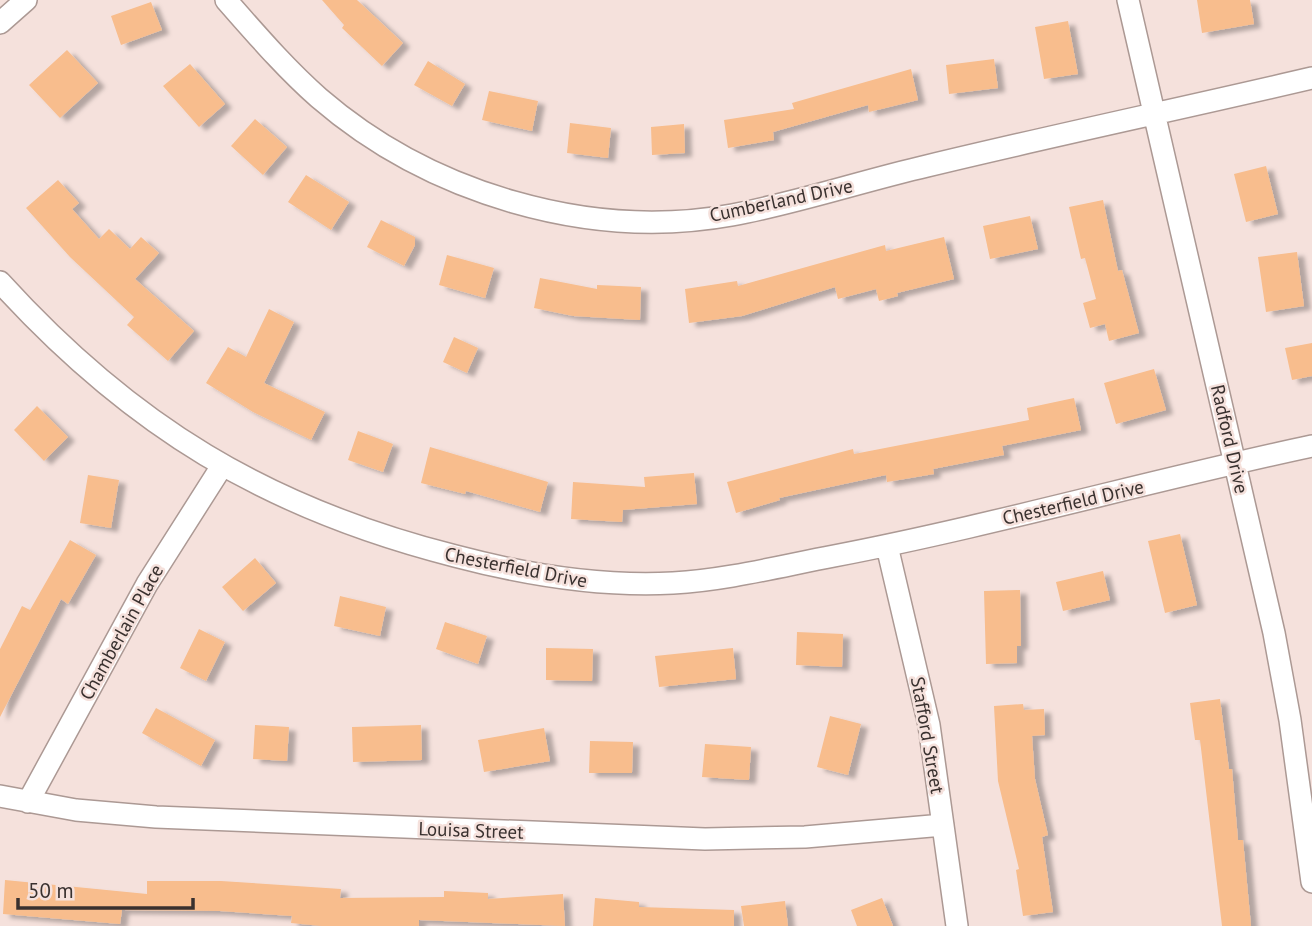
<svg xmlns="http://www.w3.org/2000/svg" width="1312" height="926" font-family="'PT Sans',sans-serif">
	<style>
		.building { fill: #f8bd8d; filter: url(#shadow) }
		.lines { fill: none; stroke-linecap: round; stroke-linejoin: round }
		.street-casing { stroke: #ac9994; stroke-width: 24 }
		.street { stroke: #fff; stroke-width: 21 }
		.labels { text-anchor: middle; dominant-baseline: central; stroke-width: 5; stroke-linejoin: round; paint-order: stroke }
		.street-label { font-size: 19px; fill: #39312f; stroke: #f5e1dc }
	</style>
	<defs>
		<filter id="shadow"><feDropShadow dx="7" dy="4" stdDeviation="2" flood-color="#0004"/></filter>
	</defs>
	<rect width="100%" height="100%" fill="#f5e1dc"/>
	<path class="building" d="M322 0H357L403 43 382 66 342 28 344 25Z
		M1197 0H1250L1254 24 1202 33Z
		M151 2 162 30 121 45 111 16Z
		M1068 21 1078 74 1044 79 1035 27Z
		M67 50 98 83 60 118 29 85Z
		M994 59 998 88 949 94 946 65Z
		M428 61 465 84 452 106 414 85Z
		M190 64 225 104 199 127 163 86Z
		M911 69 918 100 869 112 868 105 773 132 774 140 728 148 724 120 794 109 792 103Z
		M489 91 538 101 532 131 482 120Z
		M255 119 287 147 263 175 231 146Z
		M570 123 611 128 608 158 567 153Z
		M684 124 685 153 652 155 651 127Z
		M1266 166 1278 214 1246 222 1234 174Z
		M306 175 349 202 331 230 288 202Z
		M58 180 79 203 72 209 99 239 109 229 130 249 141 237 159 253 135 279 194 331 168 361 127 325 134 317 70 257 26 208Z
		M1103 200 1118 271 1122 270 1139 333 1109 341 1105 324 1090 328 1083 303 1096 299 1085 258 1081 259 1069 207Z
		M1030 216 1038 249 990 259 983 226Z
		M381 220 415 237V245L404 266 367 247Z
		M944 237 954 279 897 293 898 296 879 301 876 289 838 299 835 287 742 316 689 323 685 289 737 281 738 286 885 245 886 251Z
		M1297 252 1304 306 1266 312 1258 257Z
		M447 255 494 268 485 298 439 285Z
		M540 278 597 289V285L641 287 640 320 573 316 534 308Z
		M269 309 294 322 264 383 325 412 311 440 253 412 206 383 228 347 246 357Z
		M454 337 478 348 467 373 443 362Z
		M1312 343V376L1292 380 1285 348Z
		M1154 369 1166 410 1116 424 1104 383Z
		M1074 398 1081 430 1002 446 1004 455 933 469 934 474 887 482 886 475 779 498 780 500 736 513 727 482 853 449 854 454 1029 420 1027 408Z
		M37 406 68 437 44 461 14 430Z
		M358 431 393 444 383 472 348 460Z
		M430 447 548 482 540 512 466 491 465 494 421 483Z
		M694 473 697 504 623 510 622 522 571 519 573 482 645 487 644 477Z
		M88 475 119 480 111 528 80 523Z
		M1180 534 1197 605 1165 613 1148 541Z
		M70 540 96 555 68 604 61 599 0 717V649L22 606 30 610Z
		M255 558 276 583 243 611 222 587Z
		M1103 571 1110 600 1063 611 1056 582Z
		M1020 590 1021 646H1017V663L986 664 984 591Z
		M340 596 386 607 380 636 334 626Z
		M445 622 487 636 478 664 436 649Z
		M199 629 225 642 206 681 180 668Z
		M797 632 843 634 842 667 796 665Z
		M546 648 593 649 592 681 546 680Z
		M733 648 736 679 659 687 655 656Z
		M1220 699 1229 769H1232L1238 840H1243L1251 926H1222L1200 740H1195L1190 703Z
		M1023 704 1024 710 1044 709 1045 735 1032 736 1035 779 1048 835 1042 837 1053 912 1023 916 1016 870 1019 869 998 781 994 706Z
		M156 708 215 740 201 766 142 733Z
		M830 716 861 724 848 775 817 767Z
		M255 725 289 727 287 761 253 759Z
		M421 725 422 760 353 762 352 727Z
		M544 728 550 761 484 772 478 740Z
		M590 741 633 742 632 773H589Z
		M705 744 751 747 749 780 702 777Z
		M5 880 147 894V881H221L341 889 340 898 444 897V891L488 893V899L563 894 565 926 419 920V926H322L291 923 292 916 220 911 122 910 120 924 3 914Z
		M595 898 639 902V907L734 910V926H593Z
		M882 898 893 926H857L851 910Z
		M785 901 788 926H744L741 906Z"/>
	<g class="lines">
		<defs>
			<path id="street" d="M226 0C256 34 285 68 319 98 429 193 589 241 732 215 797 203 862 181 927 166 1055 135 1184 108 1312 78
				M1128 0 1274 633 1290 720 1312 882
				M0 23 26 0
				M0 282C131 426 266 508 455 556 527 575 599 587 673 583 727 580 781 566 834 556 995 525 1152 480 1312 446
				M887 546 929 725 957 926
				M0 796 76 810 156 817 705 839 805 837 943 825
				M28 802 147 584 222 466"/>
		</defs>
		<use href="#street" class="street-casing"/>
		<use href="#street" class="street"/>
	</g>
	<g class="labels">
		<g class="street-label">
			<text transform="translate(781 200) rotate(-12)">Cumberland Drive</text>
			<text transform="translate(1230 439) rotate(77)">Radford Drive</text>
			<text transform="translate(1073 502) rotate(-13)">Chesterfield Drive</text>
			<text transform="translate(516 567) rotate(11)">Chesterfield Drive</text>
			<text transform="translate(121 632) rotate(-61)">Chamberlain Place</text>
			<text transform="translate(928 735) rotate(80)">Stafford Street</text>
			<text transform="translate(471 830) rotate(2)">Louisa Street</text>
		</g>
	</g>
	<path d="M18 898v10h175v-10" fill="none" stroke="#39312f" stroke-width="3.5"/>
	<text x="28" y="898" font-size="21" fill="#39312f" stroke="#f5e1dc" stroke-width="5" paint-order="stroke">50 m</text>
</svg>
